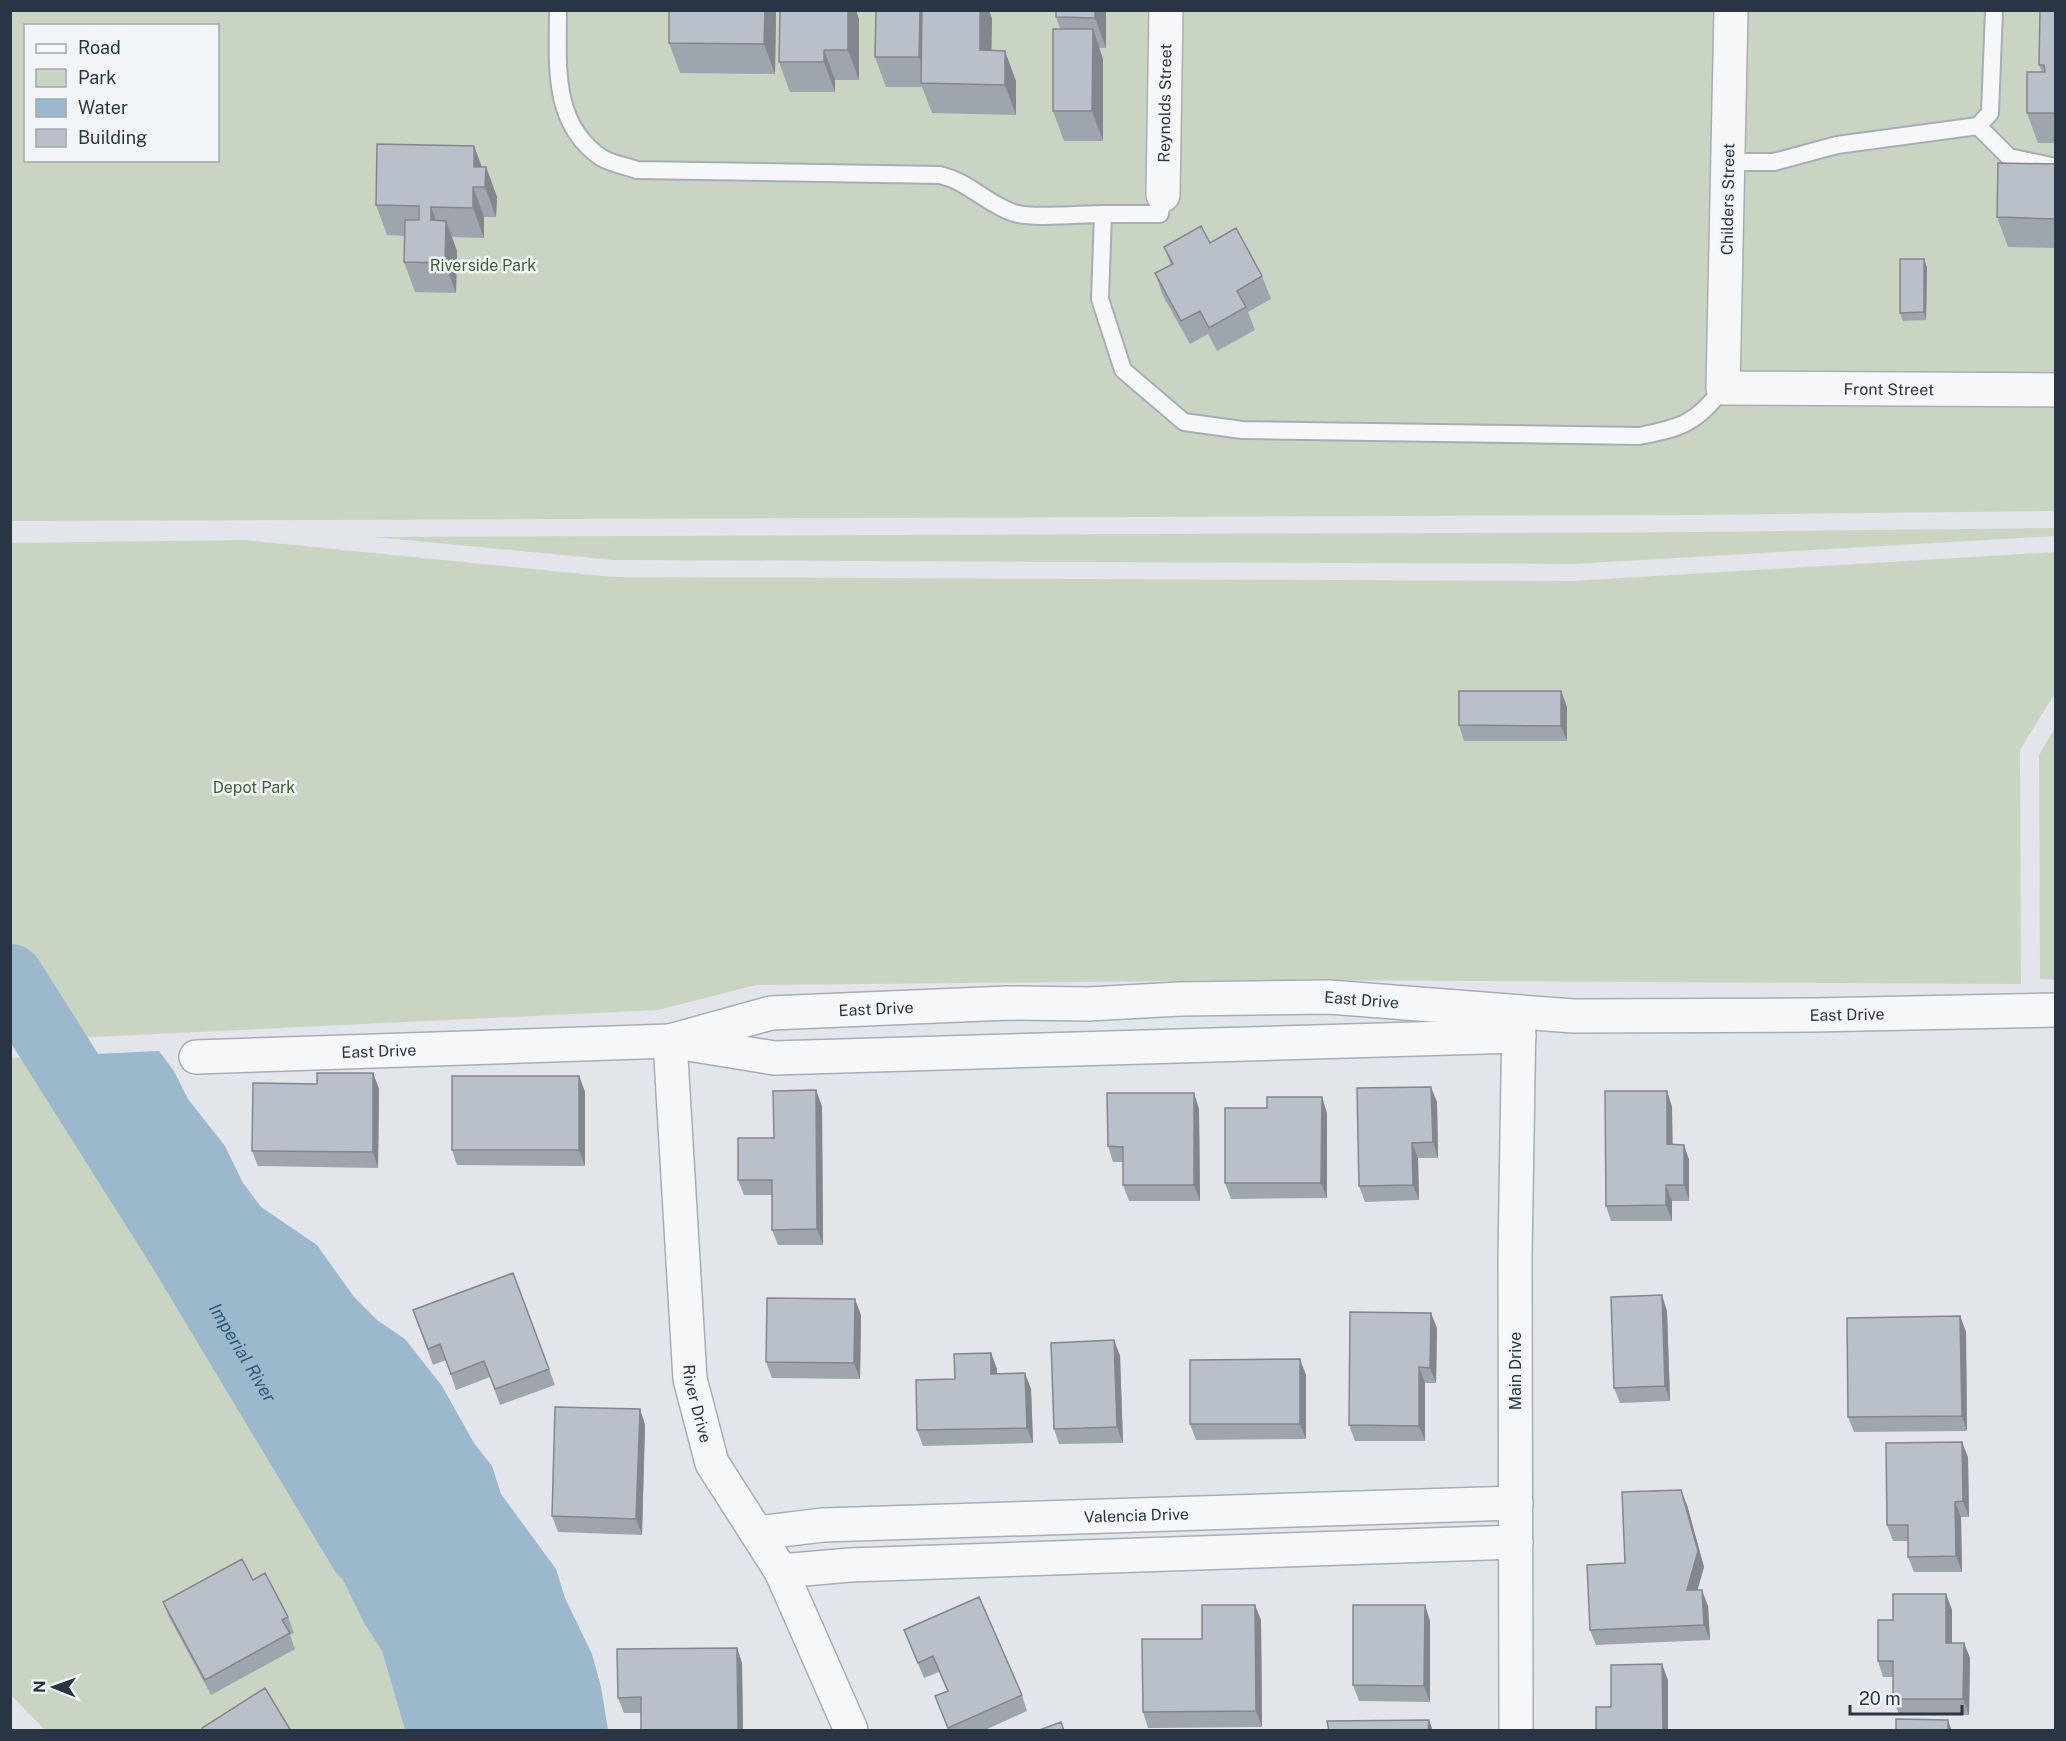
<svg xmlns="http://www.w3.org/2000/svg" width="2066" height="1741" font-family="'Public Sans',sans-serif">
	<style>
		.green { fill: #c9d5c2; fill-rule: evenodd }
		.water { fill: #9bb8cd }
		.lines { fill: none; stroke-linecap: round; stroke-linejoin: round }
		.river { stroke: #9bb8cd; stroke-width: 68 }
		.lane-casing { stroke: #a7adb6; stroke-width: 20 }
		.street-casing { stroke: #a7adb6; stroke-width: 36 }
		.lane { stroke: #f5f7f9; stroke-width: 16 }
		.street { stroke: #f5f7f9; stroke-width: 33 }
		.wall { fill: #9fa5ad }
		.shaded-wall { fill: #82868d }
		.building { fill: #b9c0c9; stroke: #82868d; stroke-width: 1.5 }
		.labels { text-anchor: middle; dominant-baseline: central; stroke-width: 5; stroke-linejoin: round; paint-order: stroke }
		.street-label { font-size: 16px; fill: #293544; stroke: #f2f5f8 }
		.park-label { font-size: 16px; fill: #416135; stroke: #f2f5f8 }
		.water-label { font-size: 18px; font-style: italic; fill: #30587b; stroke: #f2f5f8 }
	</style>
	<rect width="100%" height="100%" fill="#e2e6eb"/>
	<path class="green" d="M10 11H2055V511L1699 515 11 521ZM26 26H218V160H26Z
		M2056 528 2055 536 1572 564 614 560 374 537 1699 532Z
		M244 540 613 577 1572 581 2055 552V693L2020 750 2021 984 1288 980 756 985 658 1010 11 1041 10 543Z
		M2055 728 2056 980H2055L2040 979 2039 755Z
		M51 1056 81 1088 136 1164 150 1192 149 1224 163 1252C199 1259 214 1263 242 1286L246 1314 274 1366 297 1389 314 1445 315 1478 323 1539 364 1623 382 1651 405 1730H45L11 1695 10 1058Z"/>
	<path class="water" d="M159 1051 174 1071 188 1099 225 1146 243 1183 261 1207 317 1245 354 1297 377 1320 405 1339 442 1386 474 1443 492 1466 501 1494 556 1569 565 1598 592 1654 601 1687 608 1730H405L382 1651 364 1623 323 1539 314 1511V1445L297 1389 255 1342 246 1314 242 1286C214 1263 199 1259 163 1252L149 1224 150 1192 136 1164 81 1088 51 1056Z"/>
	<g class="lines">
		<path class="river" id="s1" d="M10 978 181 1249 363 1552"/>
		<defs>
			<path id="lane" d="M558 10C558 64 551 124 602 158 612 164 627 166 637 170L940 175C970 182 986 204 1014 213 1032 219 1081 214 1103 214
				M1978 126 2009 157 2056 167
				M1728 162H1774L1837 145 1978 126 1990 113 1994 10
				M1163 195 1160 214H1103L1100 299 1123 370 1184 422 1242 430 1639 436C1681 428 1697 423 1723 388"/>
			<g id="street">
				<path id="s2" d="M1731 10 1723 388 2056 390"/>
				<path id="s3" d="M1163 195 1166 10"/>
				<path id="s4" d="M670 1041 771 1013 1008 1003 1088 1004 1180 999 1329 997 1573 1016 1813 1015 2056 1010"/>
				<path id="s5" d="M670 1041 690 1379 712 1463 781 1571 851 1730"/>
				<path id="s6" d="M196 1057 670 1041 774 1058 1519 1036"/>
				<path id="s7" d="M757 1533 823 1525 1516 1503"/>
				<path d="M781 1571 850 1565 1516 1542"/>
				<path d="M1516 1730 1515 1257 1519 1015"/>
			</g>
		</defs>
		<use href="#lane" class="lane-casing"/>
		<use href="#street" class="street-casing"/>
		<use href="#lane" class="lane"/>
		<use href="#street" class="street"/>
	</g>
	<path class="wall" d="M669 10H776L775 74 680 73 669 43Z
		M876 10H989L992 19 991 50 1016 81V115L932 113 922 87H886L875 57Z
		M1056 10H1106V48H1099L1103 59V141H1064L1053 111 1060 29 1056 17Z
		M2055 10V143H2038L2027 113 2042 72 2039 65Z
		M859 19V80H835V92H790L779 62Z
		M474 146 482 167H486L497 197 496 217H484V238L452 237 457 251 456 293 415 292 404 262 405 236 387 235 376 205Z
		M2055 164V248L2008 247 1997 217Z
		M1210 243 1262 276 1271 299 1248 312 1255 330 1217 351 1208 334 1190 344 1163 296 1155 273 1171 265 1164 247Z
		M1927 267 1926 320 1903 321 1900 313Z
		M1561 691 1567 707V741H1464L1459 725Z
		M373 1073 379 1089 378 1168 258 1166 252 1151 317 1084Z
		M579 1076 585 1092V1166L457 1165 452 1150Z
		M1667 1091 1672 1107V1145H1684L1689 1160V1201H1672V1221H1611L1606 1206Z
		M1437 1102 1438 1158H1418L1419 1200 1365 1202 1359 1186Z
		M822 1106 823 1245H778L772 1230V1195H744L738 1180Z
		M1267 1108 1327 1113V1198L1231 1199 1225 1183Z
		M1199 1109 1200 1201H1129L1123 1185V1162H1113L1108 1146Z
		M513 1273 555 1385 500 1405 490 1377 456 1390 446 1360 433 1365 413 1310Z
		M1667 1311 1670 1401 1620 1403 1614 1388Z
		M861 1315 860 1379 772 1378 766 1362Z
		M1960 1316 1966 1332 1967 1431 1854 1432 1848 1417Z
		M1437 1328 1436 1383H1425V1441H1355L1349 1425Z
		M1114 1340 1120 1356 1123 1443 1059 1444 1054 1429Z
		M991 1353 997 1369V1374L1031 1389 1033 1443 923 1446 917 1430 955 1379Z
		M1306 1375V1439L1196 1440 1190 1424Z
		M640 1409 645 1425 642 1535 558 1532 552 1516Z
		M1968 1457 1969 1517H1961L1962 1572H1914L1908 1557V1541H1893L1887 1525Z
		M1687 1505 1704 1567 1697 1590 1708 1606 1710 1640 1596 1645 1590 1630 1625 1563Z
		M253 1580 288 1617 294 1633 290 1635 295 1649 211 1695 169 1617 163 1602Z
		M1946 1594 1952 1610V1643H1964L1970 1658 1969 1715 1899 1714 1893 1699V1677H1883L1878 1661 1893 1620Z
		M1425 1605 1430 1621V1702L1359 1701 1353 1685Z
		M1261 1620 1262 1727 1148 1728 1143 1712 1202 1639Z
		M904 1630 1022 1695 1027 1711 983 1731H949L935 1696 947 1691 939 1672 924 1678Z
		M737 1648 742 1663 743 1731H641V1713H624L618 1698Z"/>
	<path class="shaded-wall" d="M765 10H776L775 74 764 44Z
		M848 10H856L859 19V80L848 50Z
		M920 10H932L929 83 919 57Z
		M980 10H989L992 19 991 80 980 50Z
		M1095 10H1106V48L1095 18Z
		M1093 29 1103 59V141L1092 111Z
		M824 50 835 80V92L824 62Z
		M1005 51 1016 81V115L1005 85Z
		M474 146 485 176 474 167Z
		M486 167 497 197 496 217 485 187Z
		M473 187 484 217V238L473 208Z
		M431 207 442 237 431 220Z
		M446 221 457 251 456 293 445 263Z
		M1924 259 1927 267 1926 320 1924 312Z
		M1561 691 1567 707V741L1561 726Z
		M373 1073 379 1089 378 1168 373 1152Z
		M579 1076 585 1092V1166L579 1150Z
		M1431 1087 1437 1102 1438 1158 1433 1142Z
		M816 1090 822 1106 823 1245 817 1229Z
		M1667 1091 1672 1107 1673 1160 1667 1144Z
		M1194 1093 1199 1109 1200 1201 1194 1185Z
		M1322 1097 1327 1113V1198L1321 1183Z
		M1412 1143 1418 1158 1419 1200 1413 1185Z
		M1684 1145 1689 1160V1201L1684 1185Z
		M1666 1185 1672 1201V1221L1666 1205Z
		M1662 1295 1667 1311 1670 1401 1665 1386Z
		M855 1299 861 1315 860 1379 854 1363Z
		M1431 1313 1437 1328 1436 1383 1430 1368Z
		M1960 1316 1966 1332 1967 1431 1962 1416Z
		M1114 1340 1120 1356 1123 1443 1117 1427Z
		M991 1353 997 1369V1390L991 1374Z
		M1300 1359 1306 1375V1439L1300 1424Z
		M1419 1367 1425 1383V1441L1419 1426Z
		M1025 1373 1031 1389 1033 1443 1027 1428Z
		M640 1409 645 1425 642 1535 636 1519Z
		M1962 1442 1968 1457 1969 1517 1963 1501Z
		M1681 1490 1687 1505 1704 1567 1693 1606 1687 1590Z
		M1955 1502 1961 1517 1962 1572 1956 1556Z
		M1702 1590 1708 1606 1710 1640 1704 1625Z
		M1946 1594 1952 1610V1659L1946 1643Z
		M1255 1605 1261 1620 1262 1727 1256 1711Z
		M1425 1605 1430 1621V1702L1424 1686Z
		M1964 1643 1970 1658 1969 1715 1963 1699Z
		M737 1648 742 1663 743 1731H738Z
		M1662 1664 1668 1680V1731H1663Z
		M1429 1720 1433 1731H1428Z
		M1948 1720 1952 1731H1948Z"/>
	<path class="building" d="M669 10H765L764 44 669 43Z
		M780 10H848V50H824V62H779Z
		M876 10H920L919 57H875Z
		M922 10H980V50L1005 51V85L921 83Z
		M1056 10H1095V18L1056 17Z
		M2040 10H2055V113H2027V72H2045L2044 65H2039Z
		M1053 29H1093L1092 111H1053Z
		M377 144 474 146V167H486L485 187H473V208L431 207V220L446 221 445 263 404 262 405 220H419V206L376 205Z
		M1998 163 2055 164V219L1997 217Z
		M1201 226 1210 243 1236 228 1262 276 1237 291 1246 307 1209 328 1200 311 1181 321 1155 273 1173 264 1164 247Z
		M1900 259H1924V312L1900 313Z
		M1459 691H1561V726L1459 725Z
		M317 1073H373V1152L252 1151 253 1083 317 1084Z
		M452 1076H579V1150H452Z
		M1431 1087 1433 1142 1412 1143 1413 1185 1359 1186 1357 1088Z
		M816 1090 817 1229 772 1230V1180H738V1138H774L773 1091Z
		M1605 1091H1667V1144L1684 1145V1185H1666V1205L1606 1206Z
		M1107 1093H1194V1185H1123V1147L1108 1146Z
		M1267 1097H1322L1321 1183H1225V1108H1267Z
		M513 1273 549 1369 495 1389 484 1361 451 1374 440 1344 428 1349 413 1310Z
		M1662 1295 1665 1386 1614 1388 1611 1297Z
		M767 1298 855 1299 854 1363 766 1362Z
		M1350 1312 1431 1313 1430 1368 1419 1367V1426L1349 1425Z
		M1960 1316 1962 1416 1848 1417 1847 1318Z
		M1114 1340 1117 1427 1054 1429 1051 1343Z
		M991 1353V1374L1025 1373 1027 1428 917 1430 916 1380 955 1379 954 1354Z
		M1300 1359V1424H1190V1360Z
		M555 1407 640 1409 636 1519 552 1516Z
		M1962 1442 1963 1501 1955 1502 1956 1556 1908 1557V1525H1887L1886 1443Z
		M1681 1490 1698 1551 1687 1590H1702L1704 1625 1590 1630 1587 1565 1625 1563 1622 1492Z
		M242 1559 253 1580 265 1573 288 1617 282 1620 290 1633 205 1680 163 1602Z
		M1893 1594H1946V1643H1964L1963 1699H1893V1661H1878V1620H1893Z
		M979 1597 1022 1695 948 1728 935 1696 948 1691 933 1656 918 1663 904 1630Z
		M1202 1605H1255L1256 1711 1143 1712 1142 1639H1202Z
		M1353 1605H1425L1424 1686 1353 1685Z
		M737 1648 738 1731H641V1697L618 1698 617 1649Z
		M1662 1664 1663 1731H1596V1707H1611V1665Z
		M265 1688 291 1731H203L202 1728Z
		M1896 1719 1948 1720V1731H1896Z
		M1429 1720 1428 1731H1329L1327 1721Z
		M1061 1722 1064 1731H1037Z"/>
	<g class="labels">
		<g class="street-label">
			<text stroke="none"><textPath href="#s3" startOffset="92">Reynolds Street</textPath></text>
			<text transform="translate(1728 199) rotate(-89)">Childers Street</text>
			<text stroke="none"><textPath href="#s2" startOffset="544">Front Street</textPath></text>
			<text stroke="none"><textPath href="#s4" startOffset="696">East Drive</textPath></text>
			<text stroke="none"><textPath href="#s4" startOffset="210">East Drive</textPath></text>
			<text stroke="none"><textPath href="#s4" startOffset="1182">East Drive</textPath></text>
			<text stroke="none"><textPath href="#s6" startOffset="183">East Drive</textPath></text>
			<text transform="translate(1515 1371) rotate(-90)">Main Drive</text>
			<text stroke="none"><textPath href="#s5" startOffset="364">River Drive</textPath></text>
			<text stroke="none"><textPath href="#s7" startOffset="380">Valencia Drive</textPath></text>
		</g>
		<g class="park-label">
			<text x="483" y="265">Riverside Park</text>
			<text x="254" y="787">Depot Park</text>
		</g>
		<g class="water-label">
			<text stroke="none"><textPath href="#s1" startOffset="441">Imperial River</textPath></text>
		</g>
	</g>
	<rect width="2066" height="1741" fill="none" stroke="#293544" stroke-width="24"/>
	<rect x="24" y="24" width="195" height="138" fill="#f2f5f8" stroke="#a2a8b0" stroke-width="1.5"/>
	<rect x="36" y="44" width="30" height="9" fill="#f5f7f9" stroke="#a2a8b0" stroke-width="1.5"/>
	<text x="78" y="54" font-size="18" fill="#293544">Road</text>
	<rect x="36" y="69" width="30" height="18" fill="#c9d5c2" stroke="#a2a8b0" stroke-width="1.5"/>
	<text x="78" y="84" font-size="18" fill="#293544">Park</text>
	<rect x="36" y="99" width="30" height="18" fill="#9bb8cd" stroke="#a2a8b0" stroke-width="1.5"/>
	<text x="78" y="114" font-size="18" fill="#293544">Water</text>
	<rect x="36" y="129" width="30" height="18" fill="#b9c0c9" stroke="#a2a8b0" stroke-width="1.5"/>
	<text x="78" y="144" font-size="18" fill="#293544">Building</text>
	<g transform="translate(54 1687) rotate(271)" stroke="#f2f5f8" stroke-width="4.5" paint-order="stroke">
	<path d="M0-4.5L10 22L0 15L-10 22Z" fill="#293544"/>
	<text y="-9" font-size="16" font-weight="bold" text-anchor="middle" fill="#293544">N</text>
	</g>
	<path d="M1850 1705v9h112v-9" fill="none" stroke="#293544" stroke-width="3"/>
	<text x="1859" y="1705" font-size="18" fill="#293544" stroke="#f2f5f8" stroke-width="4.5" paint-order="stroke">20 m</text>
</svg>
